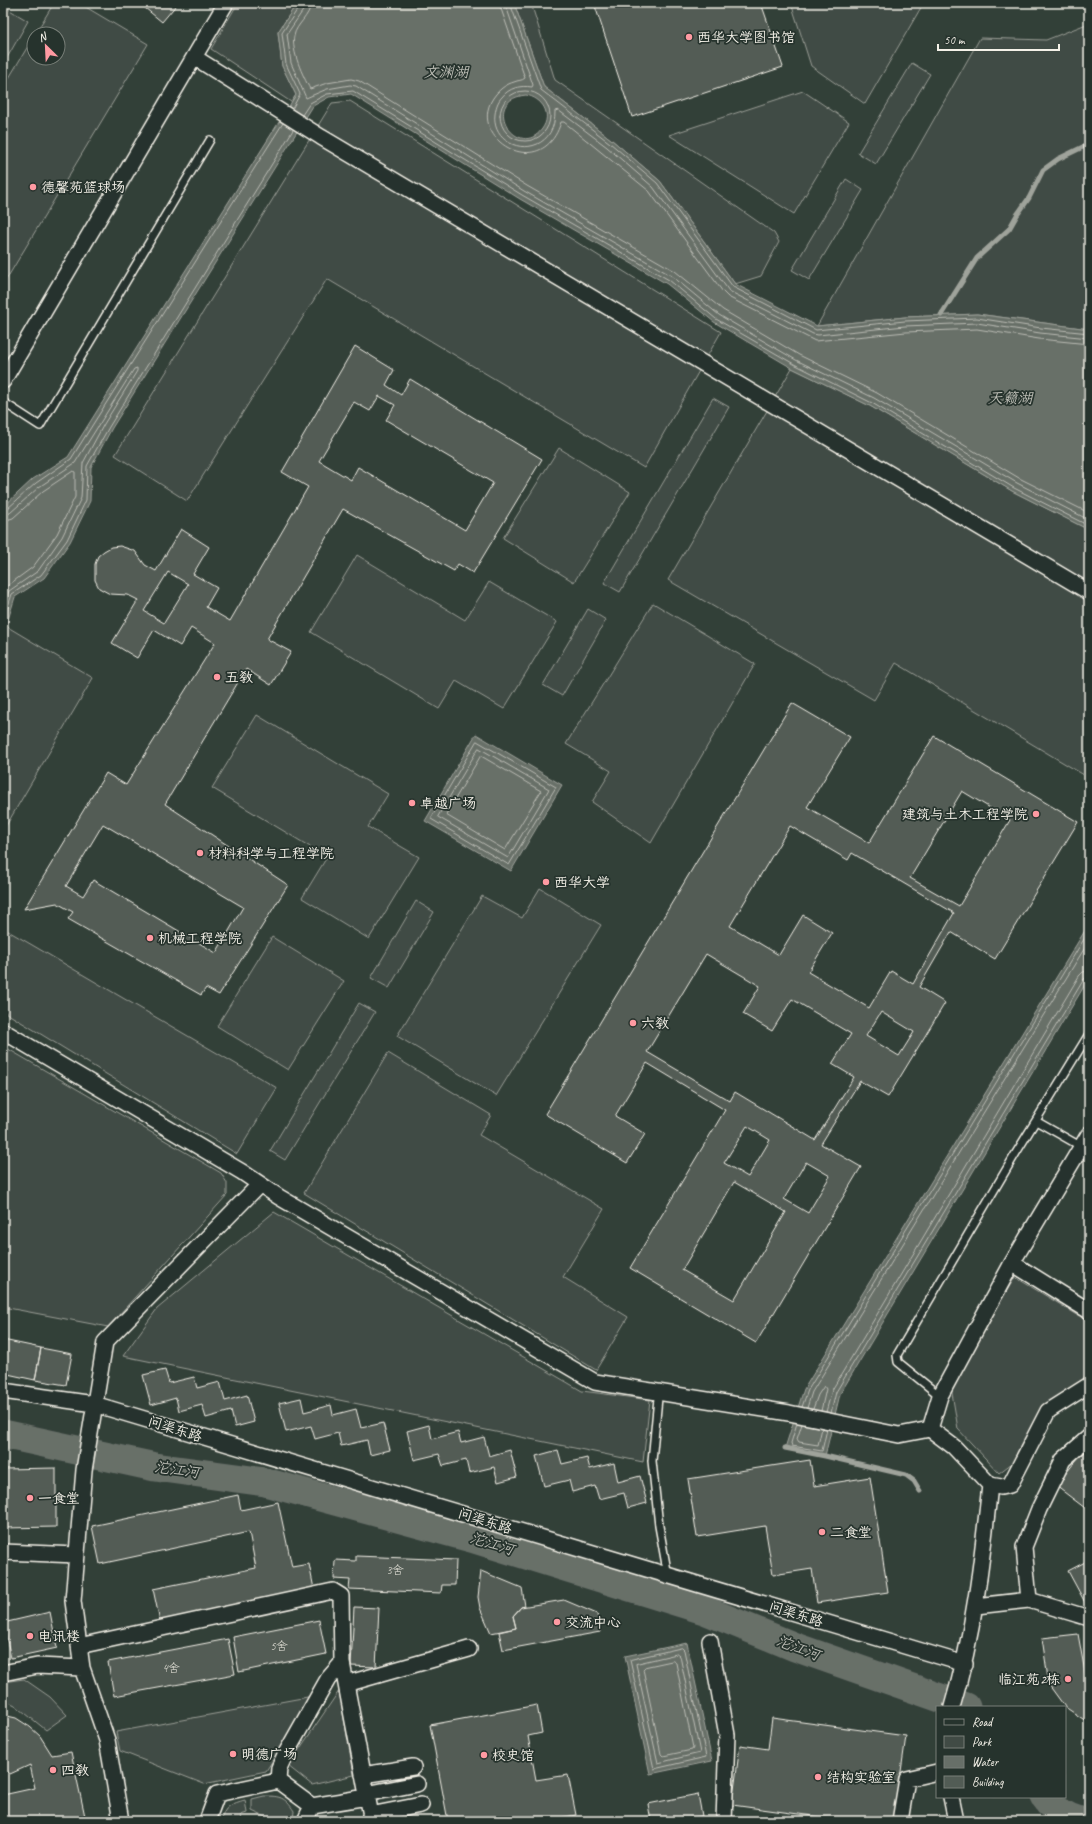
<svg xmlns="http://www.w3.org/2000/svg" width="1092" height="1824" font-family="Caveat,'LXGW WenKai TC',sans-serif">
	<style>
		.built { fill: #333f39; fill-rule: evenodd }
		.green { fill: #414b45; stroke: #9a9e96 }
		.water { fill: #676f68; stroke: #9fa39b; fill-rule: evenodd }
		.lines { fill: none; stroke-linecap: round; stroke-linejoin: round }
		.shore { stroke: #bcbdb5; stroke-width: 1 }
		.stream { stroke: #9fa39b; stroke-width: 5 }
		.river { stroke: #676f68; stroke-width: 29 }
		.building { fill: #525c55; stroke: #f4f1e8; fill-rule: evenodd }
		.lane-casing { stroke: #f4f1e8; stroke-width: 10 }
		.street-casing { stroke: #f4f1e8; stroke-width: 18 }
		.lane { stroke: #26332d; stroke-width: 7 }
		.street { stroke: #26332d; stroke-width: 15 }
		.poi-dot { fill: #ff9aa2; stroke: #26332d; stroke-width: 1.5 }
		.labels { text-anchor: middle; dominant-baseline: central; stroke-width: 3.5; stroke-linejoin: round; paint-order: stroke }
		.number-label { font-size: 12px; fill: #ccccc3 }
		.poi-label { font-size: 14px; fill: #f4f1e8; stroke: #26332d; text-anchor: start }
		.street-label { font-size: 14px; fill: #f4f1e8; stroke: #26332d }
		.water-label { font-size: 15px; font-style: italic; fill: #bcbdb5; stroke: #26332d }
	</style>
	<rect width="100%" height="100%" fill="#26332d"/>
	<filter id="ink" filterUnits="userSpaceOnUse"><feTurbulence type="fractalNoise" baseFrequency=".025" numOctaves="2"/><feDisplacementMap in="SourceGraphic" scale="8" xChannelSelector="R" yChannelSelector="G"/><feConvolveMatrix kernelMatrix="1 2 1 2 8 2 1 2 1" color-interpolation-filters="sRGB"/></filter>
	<g filter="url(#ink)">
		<path class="built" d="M3 3H1089V1821H3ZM34 34H58V58H34ZM937 1707H1065V1797H937Z"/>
		<path class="green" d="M54 3H79L148 44 3 285V88L34 36V58H58V34H35Z
			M238 3H297L278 32 282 66 296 95 291 102 211 49Z
			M514 3H531L555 80 774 233 779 242 761 276 735 284 660 181 612 140 544 87Z
			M791 3H921L923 4 865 104 811 66Z
			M3 6 28 21 3 65Z
			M1089 23V329L977 314 905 317 817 326 980 38 1046 40Z
			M912 63 930 74 876 164 858 153Z
			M803 91 849 122 794 214 669 135Z
			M350 101 721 332 644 468 327 279 187 501 115 455 332 103Z
			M846 179 863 190 809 280 792 270Z
			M792 368 870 406 1012 491 1089 530V778L896 663 874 700 668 580Z
			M713 398 729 407 620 592 604 583Z
			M559 448 630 492 574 582 503 538Z
			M357 555 465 620 489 582 557 622 504 709 456 681 439 709 311 632Z
			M653 603 755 664 651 843 592 802 611 771 566 744Z
			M588 609 606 620 562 696 543 685Z
			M6 626 93 678 3 831V636Z
			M257 715 388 794 368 827 419 857 369 939 302 898 327 857 212 788Z
			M540 888 601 925 496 1096 397 1036 482 896 522 918Z
			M416 901 434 912 389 988 371 978Z
			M3 928 277 1088 237 1154 3 1011Z
			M272 937 344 981 288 1070 217 1026Z
			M359 1003 375 1012 285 1160 270 1151Z
			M3 1046 221 1173 227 1183V1195L108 1327 3 1307Z
			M388 1053 491 1115 479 1135 604 1209 563 1277 628 1317 596 1370 304 1193Z
			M274 1212 582 1391 650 1400 643 1462 123 1356 157 1309Z
			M1015 1277 1089 1322V1377L1045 1405 1016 1460 999 1473 958 1429 951 1387Z
			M24 1679 50 1697 67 1715 46 1730 15 1705 3 1699V1682Z
			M339 1691 354 1775 312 1785 288 1766Z
			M313 1696 266 1771 204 1784 120 1751 116 1732Z
			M264 1796C280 1796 285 1797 294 1811L293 1821H266L265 1817 252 1811V1799Z
			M245 1800 247 1813 241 1815 242 1821H222C222 1807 233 1803 245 1800Z"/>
		<path class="water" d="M297 3H514L544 87 612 140 660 181 735 284 817 326 905 317 977 314 1089 329V530L1012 491 870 406 792 368 714 322 667 284 520 199 351 94 329 97 313 106 112 428 91 467 90 501 70 542 44 578 15 597 3 636V507L33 479 68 457 296 95 282 66 278 32ZM526 95C542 98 553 114 542 129 518 162 478 100 526 95Z
			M476 734 562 785 511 871 425 821Z
			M1089 924V978L840 1394 825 1456 785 1448 804 1389Z
			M687 1643 712 1761 650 1774 625 1656Z"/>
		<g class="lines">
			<path class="shore" d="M305 3 304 9 287 34 291 63 306 98 327 89 350 85 356 86 524 191 672 276 719 315 796 360 874 398 1017 483 1089 520
				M311 3C310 17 296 24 294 36 291 51 303 76 310 89L327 83 351 79 359 81 527 186 675 271 723 310 799 355 877 393 1019 478 1089 513
				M499 3 525 78C522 81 518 80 514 82 507 84 501 88 496 94 461 136 542 186 561 122H564L649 191 723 292 728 297 815 341 906 332 977 329 1039 339 1089 344
				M505 3 533 85 532 87C520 85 509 88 502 97 497 102 496 108 495 114 490 154 556 162 555 111L558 110 607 147 653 187 729 291 813 334 818 335 905 326 977 323 1040 333 1089 338
				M510 3 541 90 610 143 657 183 733 287 816 330 905 321 977 318 1041 328 1089 333
				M500 116a25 25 0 1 1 50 0a25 25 0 1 1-50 0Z
				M292 109 300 94 286 64 282 33 299 7 300 3
				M302 115 310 103 327 94 353 91 522 195 669 280 716 319 794 364 872 403 1014 488 1089 526
				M3 510 7 509 36 483 71 459 283 123
				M3 515 10 513 39 487 75 463 134 369 137 368V371L104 424 83 463 81 498 62 537 38 571 9 591 3 606
				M3 521 13 518 43 491 73 471 75 472V497L57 534 33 567 3 589
				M3 623 12 594 41 575 67 540 86 500 87 466 109 427 293 130
				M477 741 556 787 509 865 431 819Z
				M479 748 549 789 508 858 438 817Z
				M481 756 541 791 505 850 446 815Z
				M802 1407 808 1390 1089 931
				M807 1408 812 1392 1089 941
				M813 1409 818 1395 824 1386 826 1389 821 1411
				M826 1412 832 1390 1079 976 1083 972 1089 971
				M831 1413 836 1392 1084 979 1089 976
				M797 1423 791 1443 792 1446 822 1451 827 1429
				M802 1424 797 1439 799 1442 818 1445 822 1428
				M682 1648 684 1650 706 1757 654 1769 630 1660Z
				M678 1654 680 1656 700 1753 658 1763 636 1664Z
				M673 1661 676 1663 693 1748 692 1750 663 1756 661 1754 643 1669 645 1667Z"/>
			<path class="stream" d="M941 315 977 258 1009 229 1017 215 1029 198 1043 170 1058 159 1089 144
				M785 1448 825 1456 906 1475 914 1481 920 1491
				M930 1681 938 1697"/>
			<path class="river" d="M3 1434 155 1467 265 1482 471 1538 707 1611 795 1647 966 1707
				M1045 1797C1053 1809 1066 1817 1080 1821"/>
		</g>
		<path class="building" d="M139 3H178L162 22Z
			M594 3H737L739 8 753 3H761L783 67 632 117Z
			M355 346 394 370 386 385 401 395 410 379 542 459 473 573 458 564 454 571 343 509 267 639 291 652 271 685 246 669 165 804 288 885 219 995 206 988 201 995 68 919 73 912 57 903 24 909 106 773 126 785 215 643 191 628 180 646 154 630 137 658 112 643 138 600 128 595 110 594 99 588 95 580V564L98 556 104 551 111 547 120 546 135 551 145 565 156 571 181 529 209 547 193 574 217 588 206 607 230 621 308 487 282 472ZM379 396 395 405 386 420 493 483 465 530 358 467 351 480 319 461 354 402 370 411ZM168 572 188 584 164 623 144 611ZM103 824 243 907 216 953 93 880 83 896 66 886Z
			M792 703 850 737 807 807 869 843 934 736 1078 822 995 959 951 932 919 987 945 1003 888 1097 860 1081 821 1144 861 1167 756 1343 630 1268 725 1110 647 1063 615 1116 645 1134 627 1163 545 1114ZM962 791 1010 820 959 906 910 878ZM790 826 848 860 852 853 954 913 913 984 891 971 869 1008 808 972 832 933 803 915 779 955 730 926ZM706 954 760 986 743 1014 772 1031 792 999 851 1034 832 1064 854 1077 815 1140 735 1092 730 1101 647 1052ZM881 1012 914 1032 899 1056 866 1036ZM747 1126 770 1140 748 1177 724 1163ZM806 1162 830 1176 808 1213 784 1199ZM734 1182 786 1212 734 1300 682 1270Z
			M3 1340 41 1348 35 1380 3 1373Z
			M41 1348 72 1354 66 1385 35 1380Z
			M165 1370 169 1383 194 1377 197 1388 220 1382 225 1401 247 1395 254 1422 235 1427 231 1411 206 1418 202 1405 179 1411 176 1398 151 1405 143 1375Z
			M301 1398 304 1412 331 1405 333 1415 356 1409 361 1428 383 1423 390 1450 370 1455 367 1440 341 1446 338 1433 315 1439 311 1426 286 1432 279 1403Z
			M429 1425 432 1439 458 1432 461 1443 484 1437 489 1456 510 1450 517 1477 498 1482 494 1467 469 1473 466 1460 443 1466 439 1454 414 1460 407 1431Z
			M1089 1449V1511L1056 1486 1078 1458Z
			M558 1450 562 1464 587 1458 590 1469 614 1463 618 1482 640 1476 647 1503 628 1508 624 1493 599 1499 595 1486 572 1492 569 1480 544 1486 536 1456Z
			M810 1460 814 1486 870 1477 888 1592 817 1603 812 1569 773 1575 765 1526 697 1537 688 1479Z
			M56 1468V1527L3 1528V1469Z
			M238 1495 241 1510 278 1502 292 1567 309 1564 314 1589 160 1622 153 1589 256 1568 249 1532 100 1564 92 1526Z
			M356 1556 456 1560 455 1585H442L441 1593 349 1589 350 1580 334 1579 335 1560 356 1561Z
			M1089 1560V1607L1088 1608 1068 1571Z
			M481 1571 522 1588 525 1606 521 1607 513 1616 516 1628 491 1633 480 1608 478 1597Z
			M564 1600 597 1614 600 1632 503 1650 499 1632 516 1628 513 1616 521 1607Z
			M354 1607 379 1608 376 1667 351 1666Z
			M50 1612 57 1648 11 1658 3 1623Z
			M319 1620 326 1654 239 1672 233 1637Z
			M1078 1634 1086 1678 1089 1680V1723L1065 1707 1049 1685 1042 1638Z
			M228 1639 235 1674 114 1696 108 1662Z
			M537 1705 542 1733 528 1736 536 1780 568 1775 576 1815 543 1821H448L430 1725Z
			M3 1715 16 1718 30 1727 40 1736 52 1755 71 1752 86 1821H3V1795L35 1788 30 1765 10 1774 3 1766Z
			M772 1718 906 1736 894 1821H850L732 1805 740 1745 768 1749Z
			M698 1794 702 1816 676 1821H651L648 1804Z"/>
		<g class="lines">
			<defs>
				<path id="lane" d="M3 402 40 426 210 140
					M1036 1121 1082 1147
					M940 1396 898 1362 897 1355 1016 1153 1089 1034
					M658 1398 652 1461 659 1526 668 1576"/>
				<path id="street" d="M194 57 321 137 1089 592
					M3 381 226 3
					M3 1031 242 1172 279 1197 595 1382 789 1413 899 1435 930 1429 940 1396 1012 1263 1089 1134
					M1012 1263 1089 1311
					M3 1391 94 1404 965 1664
					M930 1429 954 1447 990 1485C982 1560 974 1634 952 1707
					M990 1485 1001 1487 1010 1485 1048 1411 1089 1385
					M3 1552 77 1555
					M1029 1600 1024 1547 1039 1509 1063 1460 1089 1437
					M976 1606 1029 1600 1089 1618
					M710 1641 727 1735 724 1821
					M79 1646 333 1591 341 1596 342 1663 372 1821
					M3 1673 37 1666 82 1668
					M346 1684 469 1649
					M363 1775 413 1767
					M278 1781 279 1768 285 1755 328 1679 342 1663
					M366 1794 417 1784
					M951 1797 956 1821
					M312 1806 367 1797
					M370 1815 421 1805
					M121 1821 107 1740 82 1668 73 1601 84 1470 105 1342 260 1184
					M207 1821 217 1794 278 1781 312 1806 305 1821
					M900 1821 907 1779 937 1772"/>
			</defs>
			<use href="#lane" class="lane-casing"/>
			<use href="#street" class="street-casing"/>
			<use href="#lane" class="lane"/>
			<use href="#street" class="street"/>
		</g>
	</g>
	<g class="poi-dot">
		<circle cx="689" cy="37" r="4"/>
		<circle cx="33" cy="187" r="4"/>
		<circle cx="217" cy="677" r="4"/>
		<circle cx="412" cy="803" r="4"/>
		<circle cx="1036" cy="814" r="4"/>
		<circle cx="200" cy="853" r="4"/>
		<circle cx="546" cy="882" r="4"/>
		<circle cx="150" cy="938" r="4"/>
		<circle cx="633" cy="1023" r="4"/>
		<circle cx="30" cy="1498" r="4"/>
		<circle cx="822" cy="1532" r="4"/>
		<circle cx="557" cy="1622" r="4"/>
		<circle cx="30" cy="1636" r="4"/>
		<circle cx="1068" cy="1679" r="4"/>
		<circle cx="233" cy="1754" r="4"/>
		<circle cx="484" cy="1755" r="4"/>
		<circle cx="53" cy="1770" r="4"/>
		<circle cx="818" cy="1777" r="4"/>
	</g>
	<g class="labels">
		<g class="number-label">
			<text x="395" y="1570">3舍</text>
			<text x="279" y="1646">5舍</text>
			<text x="171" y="1668">4舍</text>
		</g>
		<g class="poi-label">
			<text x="697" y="37">西华大学图书馆</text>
			<text x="41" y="187">德馨苑篮球场</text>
			<text x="225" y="677">五教</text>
			<text x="420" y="803">卓越广场</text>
			<text x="1028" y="814" text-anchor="end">建筑与土木工程学院</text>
			<text x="208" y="853">材料科学与工程学院</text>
			<text x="554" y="882">西华大学</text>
			<text x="158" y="938">机械工程学院</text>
			<text x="641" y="1023">六教</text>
			<text x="38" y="1498">一食堂</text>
			<text x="830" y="1532">二食堂</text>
			<text x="565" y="1622">交流中心</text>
			<text x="38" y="1636">电讯楼</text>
			<text x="1060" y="1679" text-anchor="end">临江苑2栋</text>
			<text x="241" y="1754">明德广场</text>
			<text x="492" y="1755">校史馆</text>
			<text x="61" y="1770">四教</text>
			<text x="826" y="1777">结构实验室</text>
		</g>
		<g class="street-label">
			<text transform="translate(175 1429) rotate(17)">问渠东路</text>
			<text transform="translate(485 1521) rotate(17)">问渠东路</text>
			<text transform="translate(796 1614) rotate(17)">问渠东路</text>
		</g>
		<g class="water-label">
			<text x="446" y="72">文渊湖</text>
			<text x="1010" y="398">天籁湖</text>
			<text transform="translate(177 1470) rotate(8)">沱江河</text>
			<text transform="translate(492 1544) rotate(17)">沱江河</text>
			<text transform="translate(798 1648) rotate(21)">沱江河</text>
		</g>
	</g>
	<rect width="1092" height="1824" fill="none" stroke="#26332d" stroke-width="16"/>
	<rect x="8" y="8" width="1076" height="1808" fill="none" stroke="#f4f1e8" stroke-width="1.5" filter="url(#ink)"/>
	<rect x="936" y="1706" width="130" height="92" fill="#26332d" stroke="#787f78"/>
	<rect x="944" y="1719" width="20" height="6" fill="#26332d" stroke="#787f78"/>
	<text x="972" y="1726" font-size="12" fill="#f4f1e8">Road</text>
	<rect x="944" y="1736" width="20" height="12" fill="#414b45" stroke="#787f78"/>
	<text x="972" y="1746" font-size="12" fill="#f4f1e8">Park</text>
	<rect x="944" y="1756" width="20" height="12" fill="#676f68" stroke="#787f78"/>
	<text x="972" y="1766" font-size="12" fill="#f4f1e8">Water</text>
	<rect x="944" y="1776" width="20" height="12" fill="#525c55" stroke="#787f78"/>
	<text x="972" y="1786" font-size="12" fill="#f4f1e8">Building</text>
	<g transform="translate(46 46) rotate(336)"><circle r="19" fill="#26332d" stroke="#787f78"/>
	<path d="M0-3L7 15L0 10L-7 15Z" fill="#ff9aa2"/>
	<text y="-6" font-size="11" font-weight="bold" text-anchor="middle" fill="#f4f1e8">N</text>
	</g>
	<path d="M938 44v6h121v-6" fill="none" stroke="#f4f1e8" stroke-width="2"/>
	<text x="944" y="44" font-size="12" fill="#f4f1e8" stroke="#26332d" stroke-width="3" paint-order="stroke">50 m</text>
</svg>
